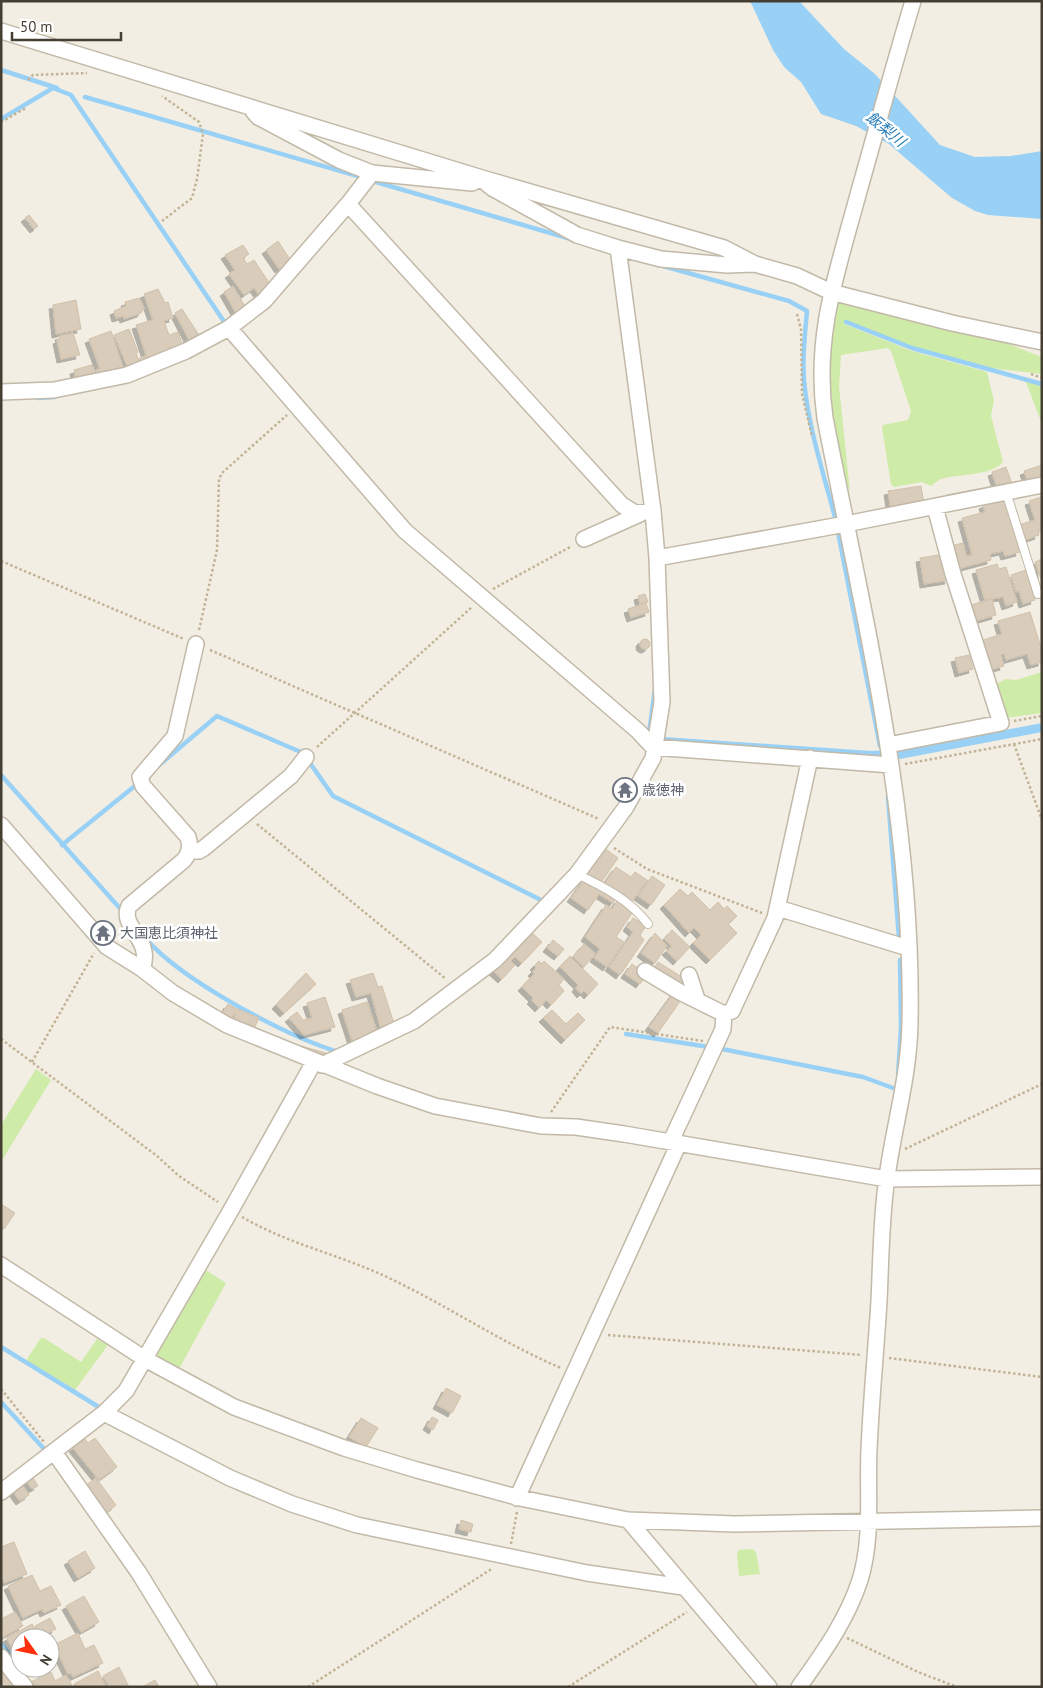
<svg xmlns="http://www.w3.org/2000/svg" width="1043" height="1688" font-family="'PT Sans','Noto Sans JP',sans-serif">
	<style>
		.green { fill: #ceeba8 }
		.water { fill: #99d1f6 }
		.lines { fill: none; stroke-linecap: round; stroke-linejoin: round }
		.stream { stroke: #99d1f6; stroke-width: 4.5 }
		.building { fill: #d9ccbb; stroke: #d1c1aa; filter: url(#shadow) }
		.lane-casing { stroke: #c2b9a8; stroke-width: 10 }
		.street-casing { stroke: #c2b9a8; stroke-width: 18 }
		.path { stroke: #c2b295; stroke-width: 2.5; stroke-dasharray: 2.5 2.5; stroke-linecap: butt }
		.lane { stroke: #fff; stroke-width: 8 }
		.street { stroke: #fff; stroke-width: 15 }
		.labels { text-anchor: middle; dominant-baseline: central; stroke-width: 5; stroke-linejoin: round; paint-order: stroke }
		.worship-label { font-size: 14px; fill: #5b616d; stroke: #fff; text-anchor: start }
		.water-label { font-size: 15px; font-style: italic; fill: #247cb9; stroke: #fff }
	</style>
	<defs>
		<filter id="shadow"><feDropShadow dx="-4" dy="4" stdDeviation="0" flood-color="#0004"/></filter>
	</defs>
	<rect width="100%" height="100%" fill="#f3eee3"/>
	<path class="green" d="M842 303 998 340 1042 357V374L989 368 912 347 846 321 845 322 844 324 912 351 987 372 994 401 991 416 1003 462C992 476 957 474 941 479 938 480 934 484 931 486L922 482 894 487 891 484 882 428 883 425 908 420 911 411 891 351 888 348 841 355 839 386 850 492C835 453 826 395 829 353 830 337 833 322 835 307Z
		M1028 381 1042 385V424L1026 382Z
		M1042 672V713L1006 718 996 684 1006 679 1016 680Z
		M36 1069 51 1080 1 1162V1125Z
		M204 1269 226 1283 178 1371 152 1355Z
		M41 1338H44L81 1362 97 1339 108 1345 75 1390 28 1362 27 1359Z
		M752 1549 756 1552 760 1574 739 1576 737 1553 739 1550Z"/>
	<path class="water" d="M750 1H799L844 49 875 74 940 145 975 157 1011 156 1042 151V219L988 215 975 211 952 198 889 144 856 126 821 114 801 82 784 67 773 50Z
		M1042 723V732L900 759 883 760 663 742 664 737 872 751 904 749Z"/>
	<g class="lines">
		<path class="stream" d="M1 70 57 88
			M85 97 361 177
			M1 119 53 88 71 95 225 323
			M376 182 571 239
			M663 266 789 301 807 311C805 334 802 357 804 380 808 427 824 475 836 521
			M846 322 912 348 1042 384
			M38 398 55 397
			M838 532 880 746
			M649 733 655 689
			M158 766 217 716 303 753 333 796 543 901
			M1 775 125 914
			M888 797 899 938
			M62 845 136 785
			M146 939C183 981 284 1035 338 1052
			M626 1034 709 1047
			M717 1048 863 1077 893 1088
			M898 1075 901 1029 900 960
			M1 1347 102 1409
			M1 1402 46 1451
			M1 1644 17 1663"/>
	</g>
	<path class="building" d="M29 215 38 226 34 229 25 218Z
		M278 241 291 261 279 269 266 250Z
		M243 245 249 254 243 258 247 264 254 260 270 284 262 289 263 292 259 295 254 288 244 295 229 274 235 270 225 255Z
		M233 286 246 308 236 313 224 292Z
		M158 289 165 303 168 302 173 318 164 321 169 335 178 332 184 349 148 361 136 325 153 320 144 294Z
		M139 298 144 308 141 313 124 319 123 316 116 318 114 311 126 306 125 302Z
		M76 300 81 329 56 334 53 305Z
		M182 309 199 335 189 340 175 313Z
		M129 329 138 352 136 353 138 359 145 356 146 361 128 368 114 335Z
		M111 331 123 367 98 375 96 370 100 369 89 339Z
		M73 333 80 355 61 359 57 340 60 339 59 336Z
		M92 365 95 375 76 380 74 370Z
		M1042 465V479L1028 483 1024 471Z
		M1006 467 1013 487 998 491 992 472Z
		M921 486 924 504 891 510 888 491Z
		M978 489 980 495 948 501 947 495Z
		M1005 496 1020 552 1005 556 1003 551 990 554 991 560 957 569 951 546 963 543 966 556 972 555 962 518 985 512 983 505Z
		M1042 497V531L1038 532 1039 535 1025 540 1019 525 1035 520 1029 501Z
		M944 554 949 580 924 584 920 558Z
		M1042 559V579H1041L1035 562Z
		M997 564 999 569 1006 567 1017 602 1006 606 1003 597 985 600 976 570Z
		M1026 570 1035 600 1023 604 1019 591 1016 592 1011 575Z
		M645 594 648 602 640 604 638 596Z
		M992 599 996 615 972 622 967 606Z
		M646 603 649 612 631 618 628 609Z
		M1030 612 1042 651V662L1031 665 1027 654 1006 660 1004 654 1001 655 1004 666 987 671 980 641 1002 634 998 621Z
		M640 644a5 5 0 1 1 10 0a5 5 0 1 1-10 0Z
		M969 655 973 669 959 673 955 658Z
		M603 847 618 858 600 884 584 874Z
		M616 867 631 877 635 872 647 880 631 903 604 884Z
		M652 876 665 885 651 905 638 896Z
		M585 879 617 897 613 903 599 894 588 910 571 898Z
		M680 889 688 896 692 892 710 910 718 902 724 909 727 906 737 916 728 924 737 933 710 960 693 943 701 935 694 928 689 933 664 905Z
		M618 899 634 910 616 937 624 942 607 967 594 958 600 949 585 937 606 905 612 909Z
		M633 918 646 926 640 935 644 940 620 975 609 967 633 932 627 927Z
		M529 930 542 942 522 963 515 957 511 961 515 965 502 979 492 970Z
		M672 930 690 947 677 961 666 951 672 946 664 939Z
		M655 933 667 946 655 963 641 953Z
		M553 940 564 949 558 956 547 948Z
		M584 944 595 954 584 967 573 957Z
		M570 956 598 984 588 995 584 991 581 994 576 988 578 985 560 967Z
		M539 961 542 964 544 961 564 979 559 985 564 991 551 1005 546 1000 539 1008 531 1000 533 998 522 987 534 974 532 972 536 968 534 966Z
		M658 962 690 982 683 993 652 971Z
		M632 964 647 974 640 984 625 974Z
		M306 973 316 984 284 1013 276 1005Z
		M373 973 378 987 382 986 394 1024 381 1029 371 993 356 997 350 980Z
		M675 991 683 997 658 1033 649 1027Z
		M325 997 335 1027 304 1035 289 1018 297 1012 303 1020 312 1018 307 1003Z
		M367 1002 377 1031 352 1041 342 1010Z
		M228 1004 237 1009 229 1022 220 1017Z
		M238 1009 259 1018 253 1031 232 1022Z
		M552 1010 566 1024 578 1013 585 1020 565 1040 543 1018Z
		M301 1046 326 1053 324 1059 299 1052Z
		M1 1204 15 1213 4 1229 1 1227Z
		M446 1388 461 1396 452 1413 437 1405Z
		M432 1417 438 1420 433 1430 427 1426Z
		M361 1418 378 1428 366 1447 349 1437Z
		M95 1438 117 1467 99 1480 73 1448 85 1439 88 1443Z
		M32 1476 38 1486 32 1489 26 1480Z
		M96 1478 116 1505 105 1514 85 1486Z
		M21 1483 29 1495 20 1501 12 1490Z
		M461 1520 473 1524 471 1532 459 1529Z
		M14 1542 27 1574 4 1583 1 1574V1547Z
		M85 1551 95 1568 78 1578 68 1561Z
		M32 1575 40 1591 51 1586 61 1605 44 1613 42 1609 23 1618 8 1586Z
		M84 1596 99 1622 81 1632 66 1606Z
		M15 1612 23 1626 1 1638V1619Z
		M50 1618 56 1629 41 1636 35 1626Z
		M32 1624 39 1637 20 1638V1654L16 1656 7 1638Z
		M78 1633 85 1649 94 1645 103 1663 73 1677 71 1673 68 1674 54 1645Z
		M119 1667 129 1687H109L103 1676Z
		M98 1671 106 1687H76L74 1684Z
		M7 1672 11 1687H1V1673Z
		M51 1672 55 1681 66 1675 72 1685 68 1687H34L31 1682Z
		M155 1680 159 1687H142Z"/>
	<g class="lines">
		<defs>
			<path id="lane" d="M1006 492 1038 594
				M577 874C604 887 630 900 648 924"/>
			<path id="street" d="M1 31 482 178 724 248 755 264 797 276 831 292 952 323 1042 342
				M253 111 258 117 339 160 372 173 472 183 478 180
				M487 184 492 188 577 235 618 248 661 259 727 265 754 264
				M348 204 622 505 635 513 653 511
				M229 328 405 531 638 731 653 747 891 765
				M1 392 54 390 127 375 186 351 229 328 264 301 348 204 372 173
				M584 539 640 514
				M657 558 846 524 1042 485
				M888 745 1001 723 953 574 935 507
				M1 825 107 947 142 969 173 993 227 1025 377 1086 435 1106 541 1126 576 1127 624 1134 887 1179 1042 1177
				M189 851H199L204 848 291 776 306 757
				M778 908 908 948
				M142 969C154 939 119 928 129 906L184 860C190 853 191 846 188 837L143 786 140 777 175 736 196 644
				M645 971 680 992 724 1014 723 1029 671 1141
				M689 975 697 999
				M724 1014 732 1011 775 918 810 758
				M322 1065 414 1021 495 960 577 874 626 807 653 758 662 702 657 558 653 511 618 248
				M1 1265 145 1359 234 1407 344 1448 417 1470 520 1498 628 1520 769 1687
				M104 1413 230 1478 292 1504 357 1525 587 1573 683 1587
				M54 1452 139 1573 209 1687
				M1 1492 104 1413 126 1391 231 1210 314 1062
				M517 1498 679 1143
				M628 1520 734 1524 1042 1518
				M1 1657 25 1687
				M799 1687C823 1653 847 1620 860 1580 873 1538 867 1493 869 1450 871 1401 876 1351 879 1301 881 1260 881 1218 887 1177 894 1125 909 1077 910 1023 914 819 864 618 825 418 813 335 838 270 859 191 877 128 894 64 913 1"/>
		</defs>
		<use href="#lane" class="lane-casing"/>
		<use href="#street" class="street-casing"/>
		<path class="path" d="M28 80 33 75 87 73
			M1 122 26 108
			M162 221 192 198 197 179 203 134 199 122 162 96
			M797 314 801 329 802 394 812 436
			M1031 374 1042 378
			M1 561 184 639
			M493 589 572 546
			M199 630 217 550 219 479 222 473 287 415
			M210 650 599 819
			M1014 721 1042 716
			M1014 744 1042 820
			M317 747 472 607
			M905 764 1042 739
			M257 824 446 979
			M614 848 647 869 762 913
			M1 1039 157 1156 179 1176 218 1202
			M32 1062 94 953
			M551 1112 610 1027 703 1041
			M905 1149 1042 1084
			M242 1217C288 1244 341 1255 389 1278 448 1306 502 1343 561 1368
			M608 1335 862 1355
			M889 1358 1042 1377
			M1 1389 44 1442
			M511 1544 517 1512
			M847 1638 918 1672 957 1687
			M308 1687 493 1568
			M568 1687 687 1612"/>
		<use href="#lane" class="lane"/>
		<use href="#street" class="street"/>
	</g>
	<defs>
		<symbol id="temple-ring" viewBox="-11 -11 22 22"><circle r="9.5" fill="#fff" stroke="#6b7280" stroke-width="1.5"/><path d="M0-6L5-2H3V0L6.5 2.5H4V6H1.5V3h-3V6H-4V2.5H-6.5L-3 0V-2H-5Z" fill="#6b7280"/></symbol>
	</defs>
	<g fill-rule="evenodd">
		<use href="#temple-ring" x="611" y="776" width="28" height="28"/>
		<use href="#temple-ring" x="89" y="919" width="28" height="28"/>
	</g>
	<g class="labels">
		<g class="worship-label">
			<text x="642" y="790">歳徳神</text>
			<text x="120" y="933">大国恵比須神社</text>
		</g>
		<g class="water-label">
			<text transform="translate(886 129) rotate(39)">飯梨川</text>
		</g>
	</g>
	<rect width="1043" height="1688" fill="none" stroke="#453e33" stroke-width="5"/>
	<g transform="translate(35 1653) rotate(123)"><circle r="24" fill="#ffffff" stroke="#b5b2ad"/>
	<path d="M0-4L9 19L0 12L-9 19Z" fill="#ff300e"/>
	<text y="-8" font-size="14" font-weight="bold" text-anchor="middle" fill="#453e33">N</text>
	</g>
	<path d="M12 32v8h109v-8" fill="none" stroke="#453e33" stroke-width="2.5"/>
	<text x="20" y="32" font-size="15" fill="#453e33" stroke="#ffffff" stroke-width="4" paint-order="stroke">50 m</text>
</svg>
